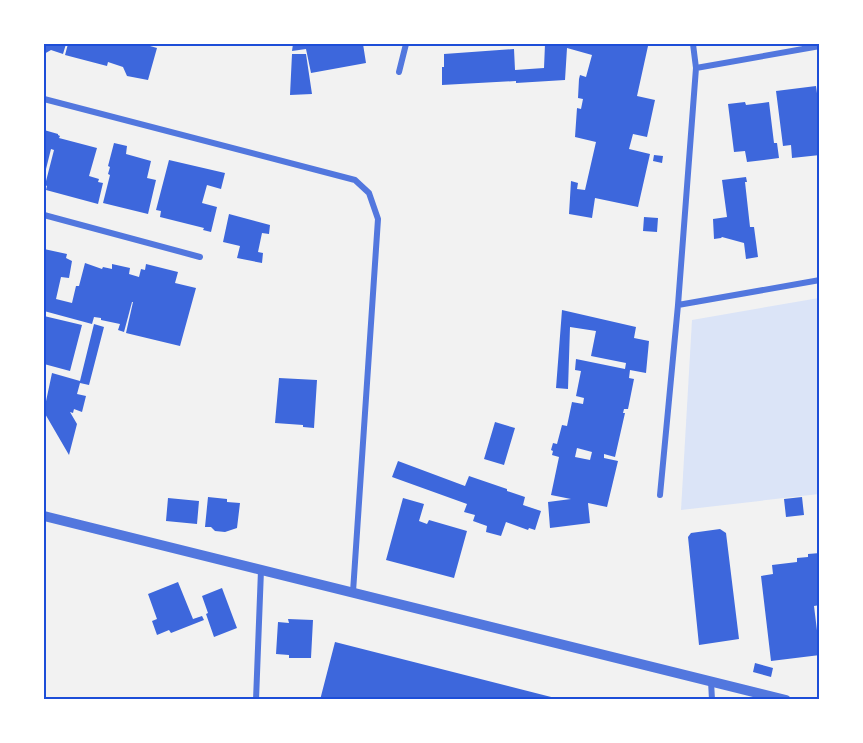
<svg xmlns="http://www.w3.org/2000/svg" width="863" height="743" font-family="'PT Serif',serif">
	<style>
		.green { fill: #dbe4f7 }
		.building { fill: #3d67dc; fill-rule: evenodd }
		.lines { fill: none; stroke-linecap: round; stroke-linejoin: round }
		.minor { stroke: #5277de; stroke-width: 6 }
		.tertiary { stroke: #5277de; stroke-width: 10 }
		.neatline { fill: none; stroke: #1d4ed8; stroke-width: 2 }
	</style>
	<rect width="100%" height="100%" fill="#f2f2f2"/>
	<path class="green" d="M819 298V494L681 510 692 320Z"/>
	<path class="building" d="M44 44H66L63 54 51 50 44 54Z
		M68 44H151L150 46 157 48 148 80 127 76 123 67 108 62 107 66 65 55Z
		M293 44H363L366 63 311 73 306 49 292 51Z
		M545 44H640L648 46 637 96 655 100 647 137 633 134 629 149 650 154 638 207 595 198 592 218 569 214 571 181 578 183 577 189 585 190 596 142 575 137 577 108 581 109 583 99 578 98 579 79 580 75 586 77 592 55 567 48 565 80 516 83V81L442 85V67H444V54L514 49 515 70 544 68Z
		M292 54H306L312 94 290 95Z
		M816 86 820 115V155L792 158 791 145 783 146 776 91Z
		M745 102 746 105 769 102 774 143H777L779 158 747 162 745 151 734 152 728 104Z
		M44 130 58 134V135L60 136 59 138 97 148 89 176 99 179 98 182 103 183 98 204 46 190 47 186 45 185 54 150 51 149 44 177Z
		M114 143 127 146 126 154 151 161 147 178 156 180 148 214 103 203 110 175 108 174 110 167 108 166Z
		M654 155 663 156 662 163 653 161Z
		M169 160 225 173 221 189 207 185 202 203 217 207 211 232 203 230 204 228 160 217 161 211 156 210Z
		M746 177 747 182H745L750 227H754L758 257 746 259 744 243 722 237 721 238 714 239 713 219 727 217 722 180Z
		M229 214 270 225 269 234 262 233 258 252 263 253 262 263 237 258 240 246 223 242Z
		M644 217 658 218 657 232 643 231Z
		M44 249 67 254 66 258 72 261 69 278 61 277 56 299 72 303 76 286H79L85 263 102 269 103 267 112 269V264L130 268 129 274 139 277 141 269 145 270 146 264 178 272 175 283 196 288 180 346 126 333 133 302H132L124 332 118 330 120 324 101 320V318L94 317 92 324 44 311Z
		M562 310 636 327 634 338 649 341 646 373 630 370 629 378 634 379 628 409H624L623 413H625L615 457 604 454V458L618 461 607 507 588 503 590 523 550 528 548 502 571 499 551 495 559 457 552 455 553 451 551 450 553 443 557 444 562 425 567 426 572 402 583 404 584 398 576 396 581 371 575 370 576 359 625 369 626 363 591 356 596 331 570 327 568 389 556 388ZM577 448 592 452 590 460 575 457Z
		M44 316 82 325 70 371 44 364Z
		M94 324 104 327 89 385 80 383 77 394 86 396 82 412 74 409 73 413 70 412 77 424 69 455 44 412V405L45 406 52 373 80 381Z
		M279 378 317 380 314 428 303 427V425L275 423Z
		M495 422 515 428 504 465 484 459Z
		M398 461 465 486 469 476 507 489V491L525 497 523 505 541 511 535 530 529 528 528 530 506 522 501 536 486 532 487 526 473 521 475 515 464 512 467 504 392 477Z
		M208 497 227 499V502L240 503 237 528 225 532 215 531 211 527H205Z
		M802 497 804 515 786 517 784 499Z
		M168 498 199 501 197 524 166 521Z
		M403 498 424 504 419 521 427 524 429 520 467 531 454 578 386 560Z
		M720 529 726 533 739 639 699 645 688 537 691 533Z
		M820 553V605L814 606 820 655 771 661 761 576 773 574 772 565 797 562V558L808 557V554Z
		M178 582 193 619 202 616 204 620 171 633 169 630 157 635 152 621 157 619 148 594Z
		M222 588 237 628 214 637 206 614 208 613 202 596Z
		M288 619 313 620 311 658H289V655L276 654 278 622 289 623Z
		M335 642 559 699V700H320Z
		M755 663 773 668 771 677 753 672Z"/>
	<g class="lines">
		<path class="minor" d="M696 68 820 46
			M399 72 406 44
			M44 99 355 180 369 193 378 219 353 592
			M44 215 200 257
			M678 305 820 280
			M660 495 678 305 696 68 693 44
			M711 681 712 700
			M256 700 261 570"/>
		<path class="tertiary" d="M44 516 786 700"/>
	</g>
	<rect width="863" height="743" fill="none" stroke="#ffffff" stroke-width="90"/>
	<rect x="45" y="45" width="773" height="653" class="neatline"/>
</svg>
